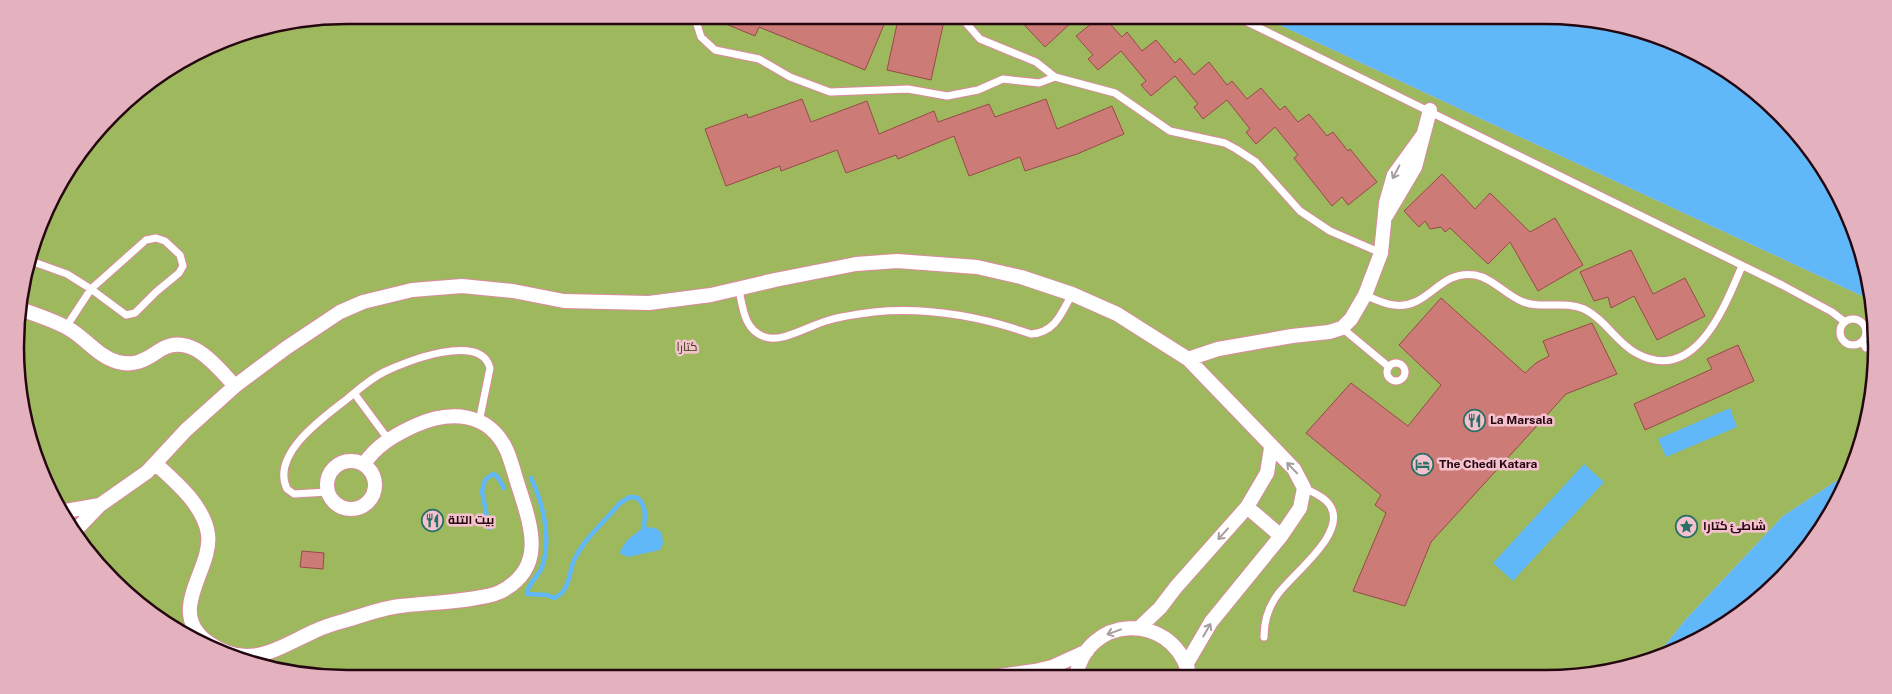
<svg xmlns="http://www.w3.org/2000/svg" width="1892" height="694" font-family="'Public Sans',Cairo,sans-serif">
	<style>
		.green { fill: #9eb85d }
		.water { fill: #61b8f8 }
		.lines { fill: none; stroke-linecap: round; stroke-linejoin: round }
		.stream { stroke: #61b8f8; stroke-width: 4.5 }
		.building { fill: #cd7b77; stroke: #974a48 }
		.service-casing { stroke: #dc899f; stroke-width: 9 }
		.minor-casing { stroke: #dc899f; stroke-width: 16 }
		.service { stroke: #fff; stroke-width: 7 }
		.minor { stroke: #fff; stroke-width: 14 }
		.oneway { stroke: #a79c9f }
		.labels { text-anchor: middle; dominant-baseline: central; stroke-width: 5; stroke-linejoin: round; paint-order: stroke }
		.park-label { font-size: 12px; fill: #343f18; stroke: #f5c1cd }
		.poi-label { font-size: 12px; font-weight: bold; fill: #240710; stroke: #f5c1cd; text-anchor: start }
		.rim { fill: none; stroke: #240710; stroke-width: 2.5 }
	</style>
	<rect width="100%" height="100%" fill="#f5c1cd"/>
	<path class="green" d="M347 15H1258L1873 301 1876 369 1866 433 1847 474 1783 516 1687 618 1657 655 1589 676 347 679 261 668 200 645 145 611 71 531 40 474 21 412 18 303 33 241 59 181 128 97 181 59 240 33Z"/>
	<path class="water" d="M1258 15H1545L1631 26 1692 49 1747 84 1795 128 1833 181 1859 241 1873 301Z
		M1730 408 1737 427 1666 457 1658 439Z
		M1584 464 1604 482 1513 581 1493 563Z
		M1847 474 1821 531 1764 596 1692 645 1657 655 1687 618 1783 516Z
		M644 527 656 528 662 533 663 544 660 550 628 557 619 553 627 540Z"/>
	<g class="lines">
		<path class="stream" d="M531 478C543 504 552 538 542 567 539 576 527 584 527 594L547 595 554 598C571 591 568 572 575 558 585 538 606 520 620 503L630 497 638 498C647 508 645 515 644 527
			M489 528 482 491 485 480 493 474 497 476 504 488"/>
	</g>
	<path class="building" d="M704 15H888L865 70 759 27 755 36Z
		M899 15H918L944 21 931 80 887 70Z
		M1015 15H1068L1073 21 1045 47Z
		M1102 15 1122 37 1127 32 1142 51 1156 40 1175 63 1180 58 1194 75 1209 62 1227 85 1232 81 1247 99 1261 88 1280 110 1285 106 1298 122 1309 114 1327 136 1333 132 1348 151 1350 149 1377 182 1348 205 1342 197 1332 206 1294 158 1298 155 1275 127 1256 144 1246 132 1250 129 1227 100 1203 119 1194 107 1198 104 1175 76 1151 96 1141 85 1146 81 1121 51 1098 70 1088 59 1093 55 1076 36Z
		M802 99 811 122 867 101 879 134 934 111 938 122 989 104 995 117 1046 99 1057 129 1112 106 1124 134 1077 154 1025 171 1020 157 969 176 954 136 898 159 896 155 846 173 837 150 781 171 780 166 726 186 705 129 747 114 748 118Z
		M1442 174 1475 209 1490 193 1530 232 1555 218 1583 265 1538 291 1510 242 1488 264 1450 228 1445 232 1441 227 1430 229 1425 221 1419 227 1404 211Z
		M1631 250 1653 294 1685 278 1705 316 1657 340 1634 296 1611 308 1608 297 1594 301 1580 272Z
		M1441 298 1525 373 1536 363 1549 356 1543 341 1592 323 1617 374 1566 394 1431 542 1405 606 1353 591 1386 513 1375 505 1381 495 1306 433 1351 383 1408 426 1441 385 1399 345Z
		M1738 345 1754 381 1645 430 1634 404 1712 369 1707 359Z
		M302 551 324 553 323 569 300 567Z"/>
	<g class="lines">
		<defs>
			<path id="service" d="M694 15 701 37 715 50 759 59 790 77 830 92 908 89 947 96 978 90 1003 79 1039 83 1055 77
				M959 15 980 39 1036 62 1055 77 1115 93 1170 131 1225 143 1236 149 1256 162 1300 211 1330 231 1381 253
				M1233 15 1782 285 1832 312 1845 322
				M28 260 67 274 91 289 126 315 135 313 156 292 179 273 183 266 180 255 165 241 156 238 146 240 91 289 66 327
				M739 290C743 308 744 330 765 337 781 343 809 326 826 321 841 316 858 314 874 312 926 307 982 317 1031 334 1055 333 1062 312 1072 294
				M1365 295C1374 299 1384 304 1394 305 1428 310 1439 269 1475 275 1492 278 1505 294 1521 301 1541 310 1564 300 1584 309 1605 319 1616 342 1636 353 1695 386 1725 306 1742 266
				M1840 332a13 13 0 1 1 26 0a13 13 0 1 1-26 0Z
				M1342 328 1389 367
				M1862 342 1866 348 1876 345
				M1387 372a9 9 0 1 1 18 0a9 9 0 1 1-18 0Z
				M354 393 388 439
				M328 492 294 494 287 489C270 454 324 417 347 399 358 390 370 379 384 372 406 361 481 332 490 368L479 422
				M1264 637C1264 622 1269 606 1278 594 1293 573 1350 532 1329 504 1323 496 1312 492 1304 488"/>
			<path id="minor" d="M1386 216 1415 167 1430 110
				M18 308C35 315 55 320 71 330 87 340 99 357 118 362 133 366 144 361 157 352 189 329 215 365 235 386
				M1188 359 1218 349 1292 336 1329 332 1342 328 1351 319 1365 295 1381 253 1386 203 1394 175 1423 135
				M327 485a24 24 0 1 1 48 0a24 24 0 1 1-48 0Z
				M156 464C176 482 204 506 208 534 213 570 164 612 209 643 249 671 277 648 315 631 325 626 336 623 347 620 364 615 382 608 400 606 424 603 481 601 500 592 547 568 531 526 519 488 515 476 512 463 507 451 489 411 449 410 414 426 393 436 377 445 364 464
				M1247 507 1281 536
				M60 512 100 505
				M73 533 100 505 147 472 186 430 235 386 286 348 340 312 363 302 412 290 462 286 513 291 564 301 649 303 711 295 775 280 856 264 897 261 977 267 1021 277 1072 294 1117 314 1188 359 1294 469 1304 488 1300 508 1281 536 1211 622 1187 663 1188 673
				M1139 628 1160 608 1176 587 1247 507 1267 473 1271 448
				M1076 677C1086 615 1170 611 1188 671
				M985 678 1035 671 1052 667 1087 651"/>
		</defs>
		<use href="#service" class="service-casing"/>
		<use href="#minor" class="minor-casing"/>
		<use href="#service" class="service"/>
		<use href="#minor" class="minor"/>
	</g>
	<defs><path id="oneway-shaft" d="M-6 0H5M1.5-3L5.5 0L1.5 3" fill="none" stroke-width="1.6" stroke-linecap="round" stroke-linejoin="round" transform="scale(1.25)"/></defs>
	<g class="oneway">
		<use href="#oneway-shaft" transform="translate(1396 172) rotate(118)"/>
		<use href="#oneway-shaft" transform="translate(1292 468) rotate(-134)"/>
		<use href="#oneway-shaft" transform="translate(1223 534) rotate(132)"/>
		<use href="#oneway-shaft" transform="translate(1207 630) rotate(-60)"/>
		<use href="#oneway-shaft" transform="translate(1114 632) rotate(160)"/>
	</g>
	<defs>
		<symbol id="restaurant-ring" viewBox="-11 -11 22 22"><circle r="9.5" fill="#f5c1cd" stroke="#286f65" stroke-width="1.5"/><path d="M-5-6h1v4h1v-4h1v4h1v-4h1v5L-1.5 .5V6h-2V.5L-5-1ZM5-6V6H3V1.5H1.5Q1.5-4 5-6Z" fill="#286f65"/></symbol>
		<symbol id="hotel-ring" viewBox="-11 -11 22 22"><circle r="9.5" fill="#f5c1cd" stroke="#286f65" stroke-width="1.5"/><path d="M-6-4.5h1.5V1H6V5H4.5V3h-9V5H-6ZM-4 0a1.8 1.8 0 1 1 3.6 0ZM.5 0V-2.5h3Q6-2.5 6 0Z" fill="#286f65"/></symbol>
		<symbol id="sight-ring" viewBox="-11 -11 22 22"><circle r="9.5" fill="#f5c1cd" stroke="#286f65" stroke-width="1.5"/><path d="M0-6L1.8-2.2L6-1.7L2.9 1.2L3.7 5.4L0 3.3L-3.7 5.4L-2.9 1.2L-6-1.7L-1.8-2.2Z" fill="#286f65"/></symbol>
	</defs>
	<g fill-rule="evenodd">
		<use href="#restaurant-ring" x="1462" y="408" width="25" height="25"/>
		<use href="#hotel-ring" x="1410" y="452" width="25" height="25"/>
		<use href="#restaurant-ring" x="420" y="508" width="25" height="25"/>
		<use href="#sight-ring" x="1674" y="514" width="25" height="25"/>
	</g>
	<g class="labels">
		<g class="park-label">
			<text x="687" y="347">كتارا</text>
		</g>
		<g class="poi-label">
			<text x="1490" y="420">La Marsala</text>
			<text x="1439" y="464">The Chedi Katara</text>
			<text x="448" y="520">بيت التلة</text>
			<text x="1703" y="526">شاطئ كتارا</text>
		</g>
	</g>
	<path d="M0 0H1892V694H0ZM347 24H1545A323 323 0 0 1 1868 347V347A323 323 0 0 1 1545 670H347A323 323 0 0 1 24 347V347A323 323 0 0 1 347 24Z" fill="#e4b2be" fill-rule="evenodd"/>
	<path class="rim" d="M347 24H1545A323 323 0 0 1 1868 347V347A323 323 0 0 1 1545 670H347A323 323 0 0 1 24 347V347A323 323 0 0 1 347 24Z"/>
</svg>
